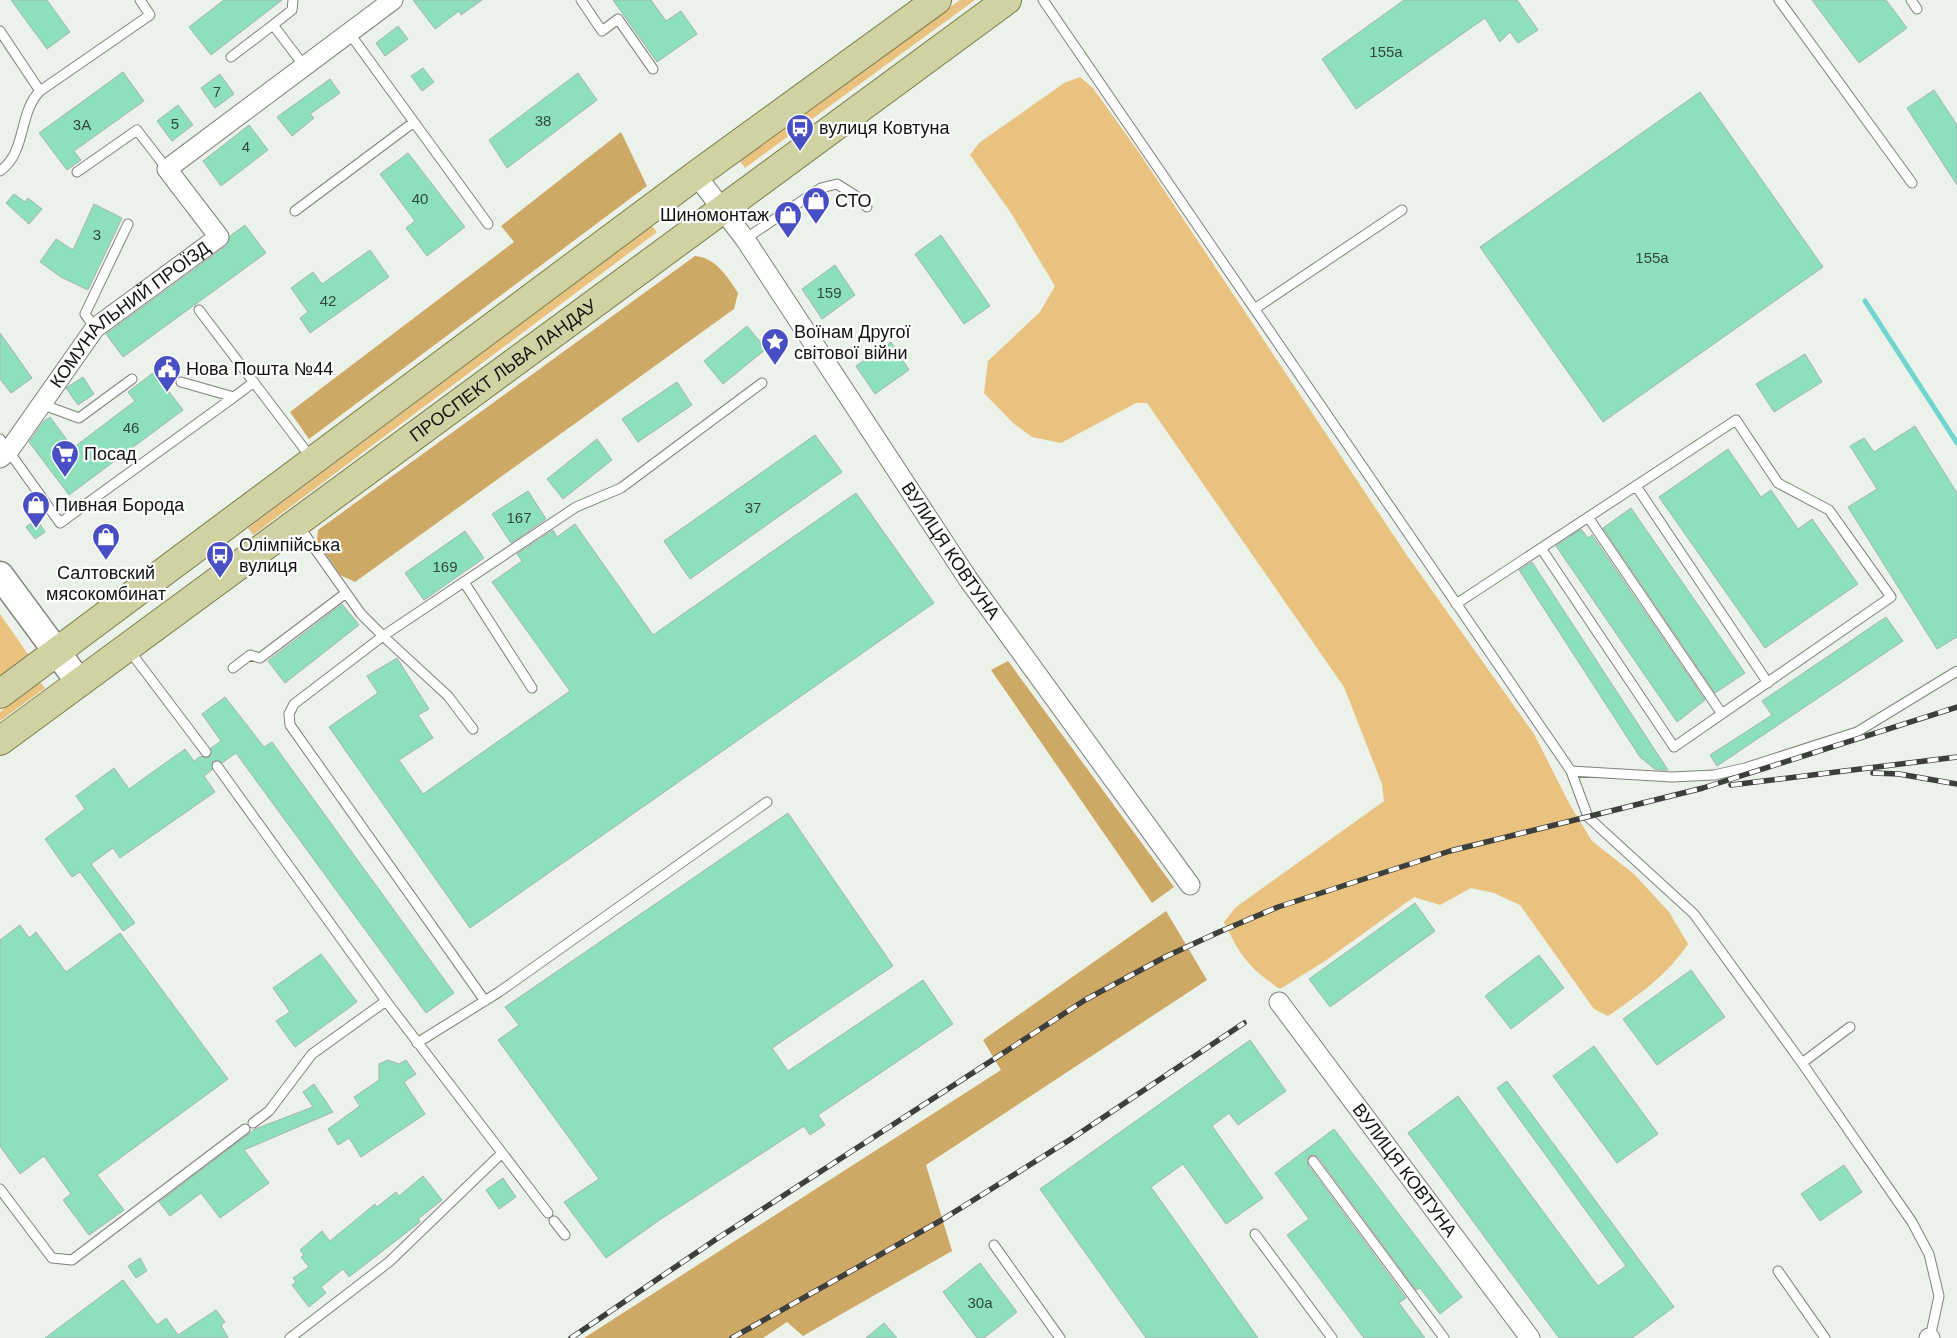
<svg xmlns="http://www.w3.org/2000/svg" width="1957" height="1338" font-family="Arial,sans-serif">
	<style>
		.green { fill: #e8c27e }
		.forest { fill: #cda965 }
		.lines { fill: none; stroke-linecap: round; stroke-linejoin: round }
		.stream { stroke: #6ed5d1; stroke-width: 5 }
		.building { fill: #8de0bc; stroke: #a8b3ae }
		.lane-casing { stroke: #7d837b; stroke-width: 11 }
		.street-casing { stroke: #7d837b; stroke-width: 21 }
		.secondary-casing { stroke: #7d837b; stroke-width: 29 }
		.primary-casing { stroke: #7a7c47; stroke-width: 30 }
		.lane { stroke: #fff; stroke-width: 9 }
		.street { stroke: #fff; stroke-width: 19 }
		.secondary { stroke: #fff; stroke-width: 26 }
		.primary { stroke: #d1d2a3; stroke-width: 28 }
		.rail-casing { stroke: #3c3f3b; stroke-width: 5.5 }
		.rail { stroke: #fff; stroke-width: 4; stroke-dasharray: 11; stroke-linecap: butt }
		.labels { text-anchor: middle; dominant-baseline: central; stroke-width: 4.5; stroke-linejoin: round; paint-order: stroke }
		.number-label { font-size: 15px; fill: #30463b }
		.poi-label { font-size: 18px; fill: #111310; stroke: #fff; text-anchor: start }
		.street-label { font-size: 18px; fill: #111310; stroke: #fff }
	</style>
	<rect width="100%" height="100%" fill="#ebf2e9"/>
	<path class="green" d="M960 0H975L745 168 740 161Z
		M1080 77 1093 88 1140 154 1406 554 1534 734 1570 805 1592 841 1634 874 1669 912 1688 944C1668 974 1639 995 1608 1016L1594 1009 1520 905 1494 893 1471 888 1440 905 1414 897 1325 961 1280 989C1248 967 1241 957 1224 922L1236 907 1384 801 1382 784 1344 687 1147 403H1136L1061 443 1032 437 1013 423 984 393 988 361 1040 312 1055 286 1011 213 970 155 979 143 1064 83Z
		M652 226 657 232 253 535 248 528Z
		M0 614 32 660 0 684Z
		M40 682 45 688 0 721V712Z"/>
	<path class="forest" d="M621 132 647 186 309 439 290 412 514 242 501 226Z
		M695 256C715 257 728 277 738 293L734 309 355 582 340 575 317 541 318 530Z
		M1008 661 1174 887 1152 903 991 670Z
		M1166 911 1207 980 926 1165 952 1251 803 1336 787 1322 763 1338H584L1001 1070 983 1040Z"/>
	<g class="lines">
		<path class="stream" d="M1865 301 1957 443"/>
	</g>
	<path class="building" d="M11 0H47L70 32 47 49Z
		M224 0H282L211 55 189 27Z
		M413 0H482L461 15 459 11 435 29Z
		M613 0H651L666 21 681 11 697 34 657 62Z
		M1404 0H1517L1538 30 1518 43 1510 32 1500 42 1485 18 1356 109 1322 59Z
		M1812 0H1886L1907 28 1859 63Z
		M398 26 408 39 385 56 376 43Z
		M423 68 434 82 422 91 411 76Z
		M123 72 144 101 74 151 81 160 67 170 39 133Z
		M578 73 597 100 507 168 489 140Z
		M220 74 234 94 215 108 201 88Z
		M330 79 340 93 310 114 314 118 292 136 277 117Z
		M1934 90 1957 125V185L1907 108Z
		M1700 92 1823 267 1603 422 1480 247Z
		M178 105 193 125 172 141 157 121Z
		M249 125 268 150 221 186 203 161Z
		M408 153 465 227 427 256 406 228 415 221 380 174Z
		M14 194 25 202 28 198 42 209 29 224 6 203Z
		M94 204 122 218 88 290 61 277 40 262 56 239 73 250Z
		M245 225 266 253 123 357 106 334 226 246 230 236Z
		M941 235 990 306 964 324 915 254Z
		M370 250 389 277 310 333 300 318 308 312 291 288 313 272 322 284Z
		M835 265 855 295 822 319 802 289Z
		M747 326 766 349 723 384 704 361Z
		M0 333 32 378 11 393 0 379Z
		M891 342 909 370 875 394 856 366Z
		M1805 354 1822 382 1774 412 1756 384Z
		M154 372 183 410 69 495 29 442 43 422 50 417 73 448 135 401 128 392Z
		M83 377 94 394 78 405 66 388Z
		M677 382 692 405 638 442 622 419Z
		M1915 426 1957 493V637L1937 649 1848 507 1877 489 1850 446 1864 438 1874 452Z
		M815 435 842 472 690 579 664 541Z
		M597 439 612 460 563 499 547 479Z
		M1728 449 1761 497 1771 490 1798 529 1812 519 1858 584 1765 648 1659 497Z
		M528 491 546 519 511 543 492 514Z
		M856 493 934 603 470 928 329 727 378 693 367 676 397 658 429 709 418 715 433 738 399 760 423 794 570 691 492 582 522 561 517 554 553 530 557 537 575 524 653 635Z
		M1631 508 1745 673 1715 693 1603 528Z
		M37 519 45 532 35 539 26 527Z
		M1581 529 1588 538 1592 535 1705 700 1677 722 1556 546Z
		M465 531 484 558 424 600 405 573Z
		M1532 562 1668 770H1656L1640 757 1519 570Z
		M342 604 359 625 285 683 268 661Z
		M1886 617 1903 641 1717 766 1710 755 1772 715 1762 701Z
		M225 697 264 747 272 742 454 993 426 1013 236 753 222 763 217 760 213 761 212 770 204 776 215 792 120 858 113 848 91 864 135 923 123 931 80 872 72 877 45 839 85 809 76 796 114 768 129 789 185 749 194 761 201 756 206 758 210 757 211 748 221 741 202 714Z
		M788 813 893 966 772 1048 788 1071 923 980 953 1024 818 1115 825 1125 810 1135 804 1126 661 1219 606 1258 564 1202 599 1179 498 1040 519 1025 505 1007Z
		M1415 903 1435 931 1330 1007 1309 979Z
		M20 925 29 938 36 932 66 972 120 933 228 1079 97 1175 124 1210 89 1235 63 1200 71 1194 44 1156 20 1174 0 1146V940Z
		M321 954 357 1002 295 1047 276 1021 290 1012 273 988Z
		M1539 955 1564 988 1511 1029 1485 996Z
		M1691 970 1725 1017 1657 1065 1623 1019Z
		M1250 1040 1286 1091 1238 1125 1229 1113 1212 1126 1263 1198 1226 1224 1183 1164 1151 1187 1258 1338H1146L1040 1189Z
		M1594 1046 1658 1134 1617 1163 1553 1076Z
		M388 1060 399 1064 406 1060 416 1074 404 1082 425 1114 361 1157 349 1138 338 1145 328 1129 360 1106 354 1097 379 1080V1064Z
		M1507 1081 1674 1307 1632 1338H1559L1408 1133 1458 1096 1598 1286 1626 1266 1497 1088Z
		M314 1084 333 1112 244 1150 269 1183 220 1218 201 1193 170 1216 159 1202 255 1129 313 1107 303 1092Z
		M1334 1129 1462 1297 1440 1314 1420 1288 1416 1290 1318 1157 1313 1155 1309 1156 1308 1165 1406 1298 1399 1303 1425 1338H1364L1287 1235 1309 1219 1275 1173Z
		M1844 1165 1862 1192 1820 1221 1801 1194Z
		M423 1176 442 1200 418 1219 420 1222 349 1277 343 1269 321 1287 326 1293 309 1307 292 1285 296 1282 293 1278 309 1267 301 1257 304 1255 300 1250 322 1231 330 1241 375 1204 377 1207 396 1192 399 1196Z
		M503 1178 516 1197 499 1209 486 1190Z
		M140 1258 147 1271 136 1278 128 1266Z
		M980 1263 1017 1312 984 1338H977L943 1292Z
		M123 1280 157 1325 166 1318 178 1335 216 1310 225 1322 221 1325 228 1338H45Z
		M884 1323 897 1338H866Z"/>
	<g class="lines">
		<defs>
			<path id="lane" d="M581 0 602 31 618 19 653 69
				M1043 0 1571 771 1588 817 1694 914 1802 1063 1912 1222 1929 1254 1939 1296 1930 1338
				M1779 0 1912 183
				M1911 0 1917 9
				M273 25 292 10 293 0
				M0 31 40 91C18 113 27 152 0 171
				M350 34 488 224
				M231 57 273 25 305 67
				M40 91 150 15 140 0
				M77 172 137 130 167 169
				M295 211 414 122
				M745 239 821 188 837 184 859 198 867 207
				M1256 308 1402 210
				M199 310 312 459
				M95 328 85 314 128 224
				M181 382 234 397 254 382
				M41 404 79 418 132 379
				M0 439 60 523 234 397
				M1636 486 1768 683
				M1588 517 1722 714
				M298 525 361 614 383 636 294 704 289 714 290 725 485 1001
				M464 582 532 688
				M1456 604 1736 420 1778 483 1829 510 1891 597 1674 747 1541 548
				M129 650 206 752
				M233 668 250 655 260 658 346 593
				M473 729 448 696 383 636 576 507 621 488 762 383
				M217 766 386 1001 312 1054 269 1111 253 1123
				M1571 771 1672 777 1714 775 1745 768 1857 732 1957 671
				M386 1001 548 1213
				M417 1043 499 992 767 802
				M1802 1063 1850 1027
				M1313 1161 1444 1338
				M0 1189 52 1258 72 1260 245 1129
				M554 1221 565 1235
				M1255 1234 1332 1338
				M994 1245 1060 1338
				M1778 1271 1825 1338
				M290 1338 389 1262 502 1153"/>
			<g id="street">
				<path id="s1" d="M696 175 745 239 968 579 1190 885"/>
				<path id="s2" d="M0 458 8 452 95 328 219 237 167 169 393 0"/>
				<path id="s3" d="M1279 1002 1530 1338"/>
				<path d="M1929 1338H1930"/>
			</g>
			<path id="secondary" d="M0 575 79 682"/>
			<g id="primary">
				<path d="M0 694 696 175 937 0"/>
				<path id="s4" d="M0 741 1007 0"/>
			</g>
		</defs>
		<use href="#lane" class="lane-casing"/>
		<use href="#street" class="street-casing"/>
		<use href="#secondary" class="secondary-casing"/>
		<use href="#primary" class="primary-casing"/>
		<use href="#lane" class="lane"/>
		<use href="#street" class="street"/>
		<use href="#secondary" class="secondary"/>
		<use href="#primary" class="primary"/>
		<defs>
			<path id="rail" d="M1873 773 1899 774 1957 784
				M1731 785 1957 757
				M571 1338 715 1240 1085 1000 1165 957 1219 932 1278 907 1450 851 1703 788 1957 707
				M732 1338 940 1221 1071 1139 1244 1023"/>
		</defs>
		<use href="#rail" class="rail-casing"/>
		<use href="#rail" class="rail"/>
	</g>
	<defs>
		<symbol id="bus-pin" viewBox="-11 -11 22 30"><path d="M0 17L-7.5 6A9.5 9.5 0 1 1 7.5 6Z" fill="#484ec4" stroke="#fff"/><path d="M-5-6H5V4H4V6H2V4H-2V6H-4V4H-5ZM-3.5-4V0h7V-4ZM-3.5 1.2v1.5H-2V1.2ZM2 1.2v1.5H3.5V1.2Z" fill="#fff"/></symbol>
		<symbol id="shop-pin" viewBox="-11 -11 22 30"><path d="M0 17L-7.5 6A9.5 9.5 0 1 1 7.5 6Z" fill="#484ec4" stroke="#fff"/><path d="M-5-2.5h2.3a2.7 3.5 0 0 1 5.4 0H5L5.5 6h-11ZM-1.5-2.5h3a1.5 2.3 0 0 0-3 0Z" fill="#fff"/></symbol>
		<symbol id="sight-pin" viewBox="-11 -11 22 30"><path d="M0 17L-7.5 6A9.5 9.5 0 1 1 7.5 6Z" fill="#484ec4" stroke="#fff"/><path d="M0-6L1.8-2.2L6-1.7L2.9 1.2L3.7 5.4L0 3.3L-3.7 5.4L-2.9 1.2L-6-1.7L-1.8-2.2Z" fill="#fff"/></symbol>
		<symbol id="civic-pin" viewBox="-11 -11 22 30"><path d="M0 17L-7.5 6A9.5 9.5 0 1 1 7.5 6Z" fill="#484ec4" stroke="#fff"/><path d="M-.6-6.5H3V-4.5H.6V-3L4-1V1h2V6H-6V1h2V-1L-.6-3ZM-1.2 2.5V6h2.4V2.5Z" fill="#fff"/></symbol>
		<symbol id="supermarket-pin" viewBox="-11 -11 22 30"><path d="M0 17L-7.5 6A9.5 9.5 0 1 1 7.5 6Z" fill="#484ec4" stroke="#fff"/><path d="M-6-5.5h2.5l.6 2H6L4.5 2H-2.5L-4.4-4H-6ZM-1.5 3.2a1.3 1.3 0 1 0 .1 0ZM3 3.2a1.3 1.3 0 1 0 .1 0Z" fill="#fff"/></symbol>
	</defs>
	<g fill-rule="evenodd">
		<use href="#bus-pin" x="784" y="112" width="32" height="43"/>
		<use href="#shop-pin" x="800" y="185" width="32" height="43"/>
		<use href="#shop-pin" x="772" y="199" width="32" height="43"/>
		<use href="#sight-pin" x="759" y="326" width="32" height="43"/>
		<use href="#civic-pin" x="151" y="353" width="32" height="43"/>
		<use href="#supermarket-pin" x="49" y="438" width="32" height="43"/>
		<use href="#shop-pin" x="20" y="489" width="32" height="43"/>
		<use href="#shop-pin" x="90" y="521" width="32" height="43"/>
		<use href="#bus-pin" x="204" y="539" width="32" height="43"/>
	</g>
	<g class="labels">
		<g class="number-label">
			<text x="1386" y="51">155а</text>
			<text x="217" y="91">7</text>
			<text x="543" y="120">38</text>
			<text x="175" y="123">5</text>
			<text x="82" y="124">3А</text>
			<text x="246" y="146">4</text>
			<text x="420" y="198">40</text>
			<text x="97" y="234">3</text>
			<text x="1652" y="257">155а</text>
			<text x="829" y="292">159</text>
			<text x="328" y="300">42</text>
			<text x="131" y="427">46</text>
			<text x="753" y="507">37</text>
			<text x="519" y="517">167</text>
			<text x="445" y="566">169</text>
			<text x="980" y="1302">30а</text>
		</g>
		<g class="poi-label">
			<text x="819" y="128">вулиця Ковтуна</text>
			<text x="835" y="201">СТО</text>
			<text x="769" y="215" text-anchor="end">Шиномонтаж</text>
			<text x="794" y="332">Воїнам Другої<tspan x="794" dy="21">світової війни</tspan></text>
			<text x="186" y="369">Нова Пошта №44</text>
			<text x="84" y="454">Посад</text>
			<text x="55" y="505">Пивная Борода</text>
			<text x="239" y="545">Олімпійська<tspan x="239" dy="21">вулиця</tspan></text>
			<text x="106" y="573" text-anchor="middle">Салтовский<tspan x="106" dy="21">мясокомбинат</tspan></text>
		</g>
		<g class="street-label">
			<text stroke="none"><textPath href="#s2" startOffset="196">КОМУНАЛЬНИЙ ПРОЇЗД</textPath></text>
			<text stroke="none"><textPath href="#s4" startOffset="625">ПРОСПЕКТ ЛЬВА ЛАНДАУ</textPath></text>
			<text stroke="none"><textPath href="#s1" startOffset="454">ВУЛИЦЯ КОВТУНА</textPath></text>
			<text stroke="none"><textPath href="#s3" startOffset="210">ВУЛИЦЯ КОВТУНА</textPath></text>
		</g>
	</g>
</svg>
